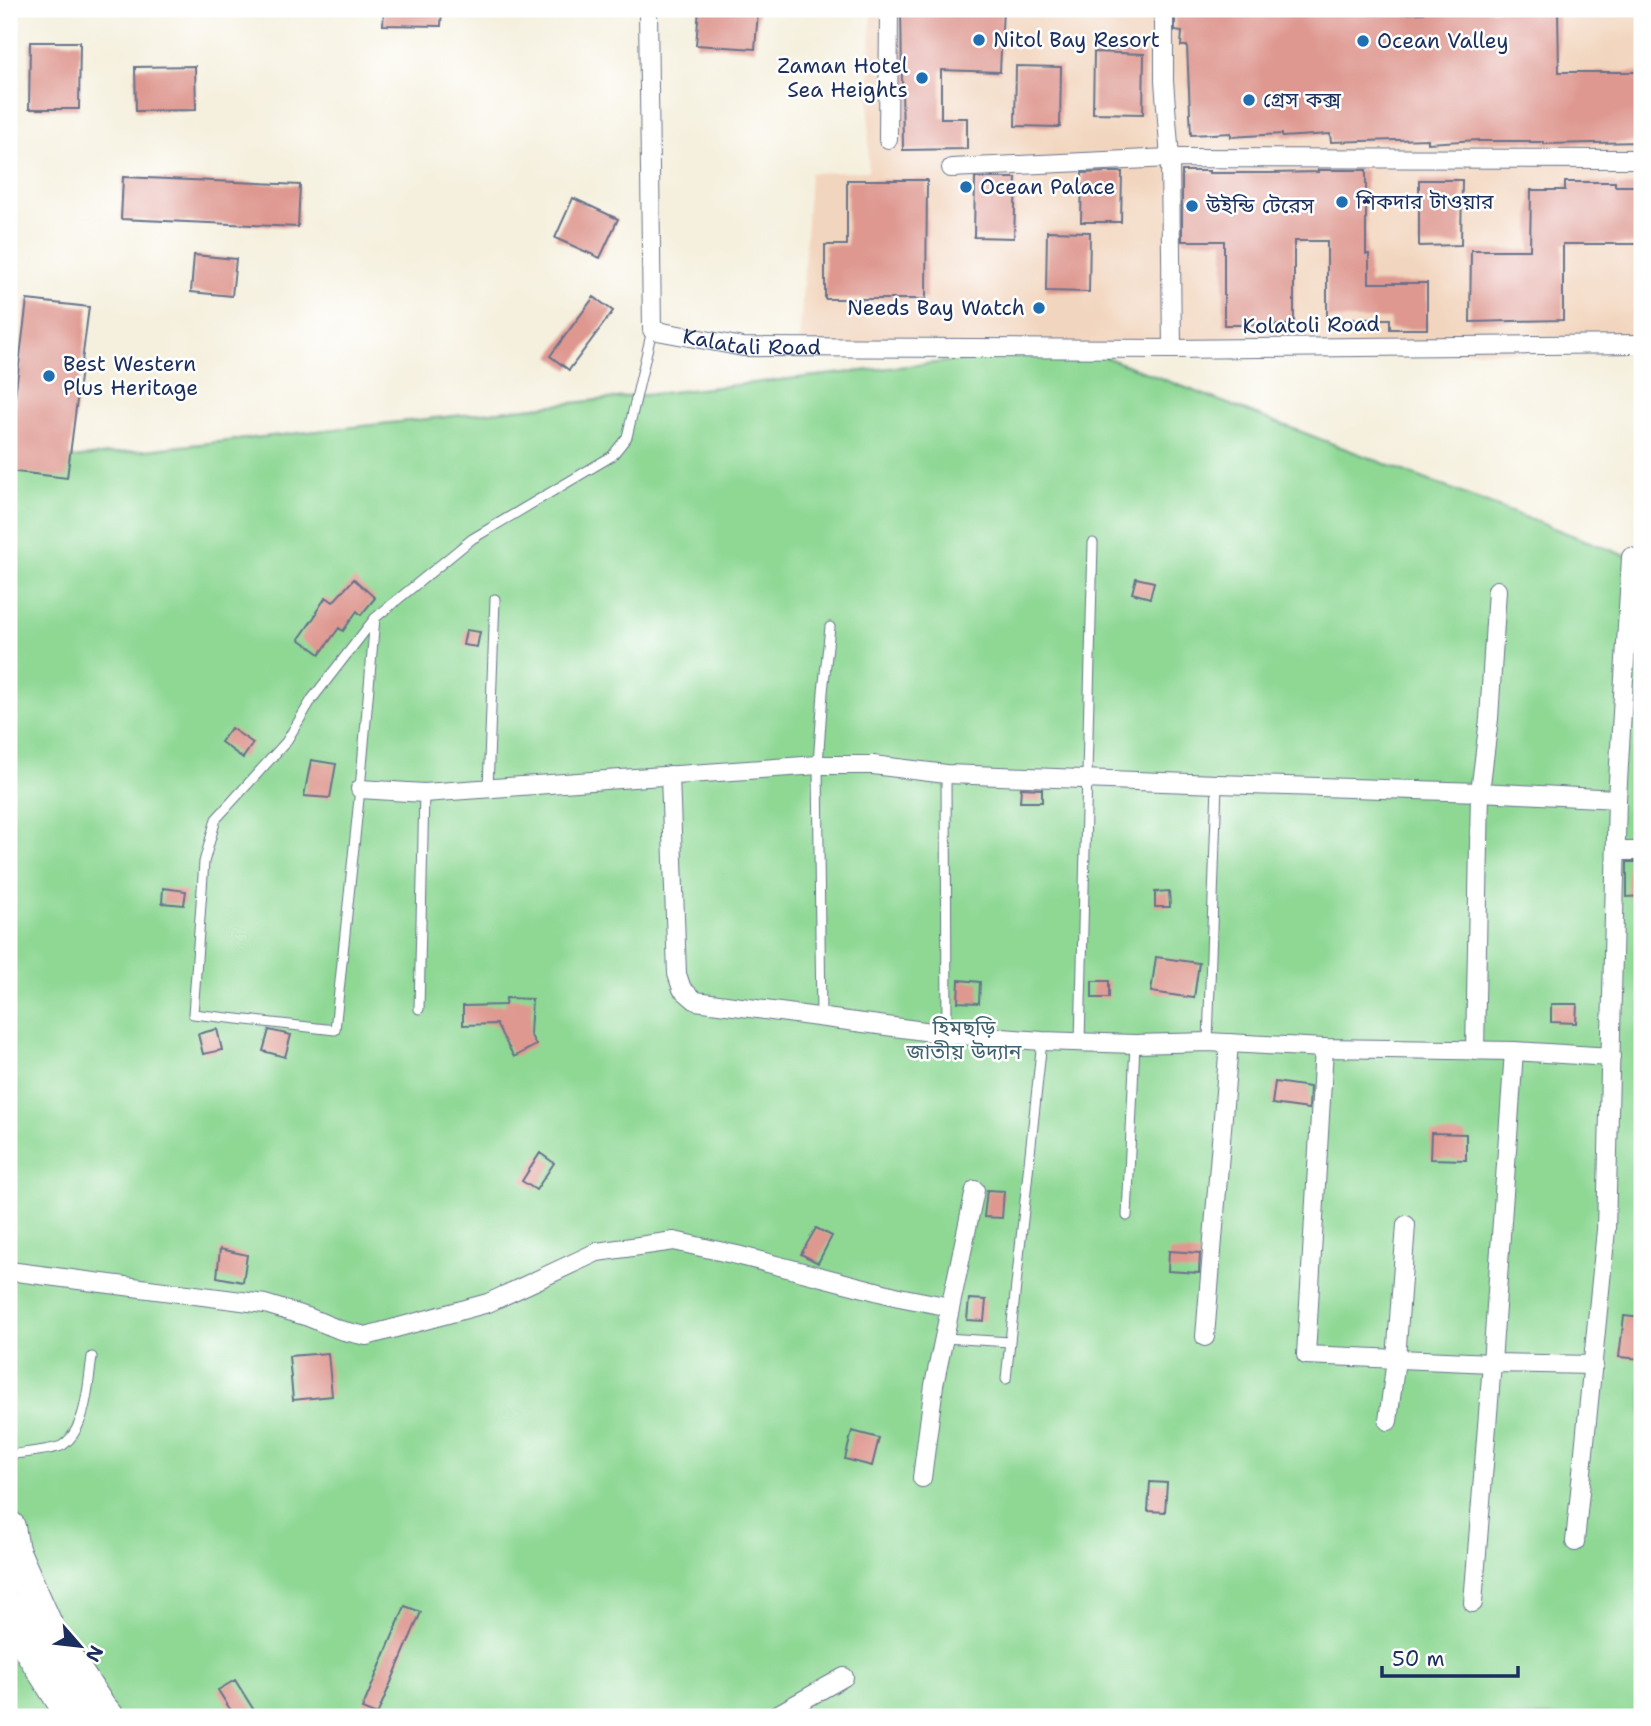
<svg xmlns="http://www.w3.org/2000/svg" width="1651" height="1726" font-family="'Shantell Sans','Noto Sans Bengali',sans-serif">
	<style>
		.built { fill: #f2d5be }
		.park { fill: #8ed894; stroke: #548479; stroke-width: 2 }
		.building { fill: #de9890 }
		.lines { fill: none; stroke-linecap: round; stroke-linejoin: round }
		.lane-casing { stroke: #67738b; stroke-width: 11 }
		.street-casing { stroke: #67738b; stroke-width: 20 }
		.highway-casing { stroke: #67738b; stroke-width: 34 }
		.lane { stroke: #fff; stroke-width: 9 }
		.street { stroke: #fff; stroke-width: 18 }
		.highway { stroke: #fff; stroke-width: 32 }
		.poi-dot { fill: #1f6fb2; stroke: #fff; stroke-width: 2.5 }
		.labels { text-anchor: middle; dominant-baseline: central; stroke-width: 5; stroke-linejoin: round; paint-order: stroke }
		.poi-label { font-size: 21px; fill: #1b2f5e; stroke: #fff; text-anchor: start }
		.street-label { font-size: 21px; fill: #1b2f5e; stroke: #fff }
		.park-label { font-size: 21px; fill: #3e626e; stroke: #fff }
	</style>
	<rect width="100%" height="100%" fill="#fff"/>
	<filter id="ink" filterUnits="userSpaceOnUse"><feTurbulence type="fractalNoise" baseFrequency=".0143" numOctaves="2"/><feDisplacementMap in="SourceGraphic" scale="14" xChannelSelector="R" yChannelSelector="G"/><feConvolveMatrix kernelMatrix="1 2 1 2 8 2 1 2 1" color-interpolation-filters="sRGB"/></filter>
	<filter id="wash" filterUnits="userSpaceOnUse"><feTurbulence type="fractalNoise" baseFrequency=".00686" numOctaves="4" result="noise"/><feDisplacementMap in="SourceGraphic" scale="28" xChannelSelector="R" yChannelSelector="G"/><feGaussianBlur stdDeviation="1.57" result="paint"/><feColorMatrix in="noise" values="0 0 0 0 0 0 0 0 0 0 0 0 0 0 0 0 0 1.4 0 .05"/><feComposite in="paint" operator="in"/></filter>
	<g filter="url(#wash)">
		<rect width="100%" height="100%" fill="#f5f0de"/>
		<path class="built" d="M871 9H1642V352L799 348 810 173 868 171Z"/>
		<path class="park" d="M1079 347 1642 562V1717H9V465Z"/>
		<g id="blocks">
			<path class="building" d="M384 9H442L441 26 383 25Z
				M699 9H726L758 12 755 49 696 45Z
				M901 9H1003L1000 72 941 70V118H967V149L903 150Z
				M1175 9H1371V15L1424 13V9H1558L1559 72H1642V142L1544 144V142H1530V141H1478V140L1428 143V139L1331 142 1330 134 1282 137V134L1231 137V133L1191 135 1187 46H1181L1182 32 1175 31Z
				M30 42H80L79 109H29Z
				M1094 52 1144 54 1143 114 1093 113Z
				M195 66 196 110 136 111 135 67Z
				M1016 66 1061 67 1060 127 1015 126Z
				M1318 170H1366V254H1369V283H1427V329H1390V319H1327V241H1294V325H1224V241H1182V171H1209V173H1271L1318 172Z
				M1110 172H1122L1121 222H1081L1082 173Z
				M123 177 300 185 298 227 121 219Z
				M975 178H1016L1014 238 974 237Z
				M847 180H927L926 299H825V245H847Z
				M1419 180H1462L1461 245 1419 246Z
				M1565 182H1615V186H1642V244H1563V320L1470 322 1471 250H1530L1531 190H1565Z
				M573 198 618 219 600 258 555 238Z
				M1047 231 1090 232 1089 292 1046 291Z
				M194 255 236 259 232 296 191 292Z
				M594 297 613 311 569 370 550 356Z
				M27 300 89 307 67 478 9 471V445Z
				M1136 578 1154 582 1150 598 1132 593Z
				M354 579 375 598 361 615 357 611 343 631 339 628 320 654 299 639 317 613 316 612 326 597 333 602Z
				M466 630 480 632 477 647 463 645Z
				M231 728 253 743 243 758 221 742Z
				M311 760 336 764 330 798 304 796Z
				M1021 788 1042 789V802H1020Z
				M1627 862H1642V896L1627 897Z
				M163 888 186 891 184 905 162 903Z
				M1169 891 1170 907H1155V892Z
				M1156 957 1199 963 1194 998 1151 992Z
				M959 980 980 982 979 1003 958 1002Z
				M1092 981H1109V998H1092Z
				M506 998 532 999 530 1034 536 1045 514 1057 496 1024 463 1025V1006L505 1005Z
				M1551 1004H1577L1576 1023 1551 1022Z
				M217 1029 222 1050 203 1054 198 1034Z
				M269 1030 291 1035 285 1057 263 1051Z
				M1275 1082 1310 1087 1309 1109 1272 1104Z
				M1431 1133 1466 1134V1160L1430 1159Z
				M540 1153 554 1163 536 1190 522 1181Z
				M987 1190 1004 1191 1002 1218 984 1217Z
				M816 1228 832 1236 818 1263 801 1254Z
				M220 1249 247 1255 243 1282 217 1277Z
				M1169 1251 1200 1253 1199 1273 1168 1271Z
				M969 1299 986 1300 984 1321 967 1320Z
				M1624 1316 1642 1318V1359L1619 1357Z
				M328 1353 332 1396 293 1400 289 1356Z
				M852 1431 879 1438 872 1466 845 1459Z
				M1150 1482 1167 1483 1165 1512 1148 1511Z
				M405 1606 421 1612 377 1715 362 1709Z
				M235 1680 255 1712 247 1717H235L218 1690Z"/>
		</g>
	</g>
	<g filter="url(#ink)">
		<use href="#blocks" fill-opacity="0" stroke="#67738b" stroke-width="2"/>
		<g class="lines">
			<defs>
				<path id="lane" d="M375 618 360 789 335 1030 193 1014 204 862 216 819 286 742 312 699 375 618 472 539 612 456 627 437 652 330
					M946 774 947 1034
					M488 789 495 599
					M419 1009 424 793
					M821 1018 818 765 823 692 830 627
					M1080 1042 1093 543
					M1208 1042 1217 784
					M1127 1216 1135 1044
					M945 1338 1010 1342
					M1006 1379 1042 1041
					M9 1455C20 1453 56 1450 63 1445 87 1428 88 1383 92 1357"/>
				<g id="street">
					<path id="s1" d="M648 9 652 330 743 347 1172 349 1642 344"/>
					<path d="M1164 9V81L1170 158 1172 349"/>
					<path d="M888 139 889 9"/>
					<path d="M951 168 1170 158 1642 159"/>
					<path d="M670 775 677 974 682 989 696 1001 947 1034 1042 1041 1135 1044 1208 1042 1324 1048 1514 1051 1611 1057"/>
					<path d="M360 789 424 793 818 765H873L946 774 1217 784 1480 792 1617 799"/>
					<path d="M1617 851H1642"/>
					<path d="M1324 1048 1306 1355 1492 1363 1594 1365"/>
					<path d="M1475 1051 1480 792 1489 719 1497 590"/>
					<path d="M9 1271 265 1304 308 1317 340 1330 366 1336 488 1303 597 1252 674 1241 737 1255 899 1297 950 1307"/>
					<path d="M1205 1337 1229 1043"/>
					<path d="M1388 1421 1396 1359 1406 1225"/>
					<path d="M922 1478 934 1385 975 1190"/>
					<path d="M1575 1542 1606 1230 1617 799 1631 557"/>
					<path d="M1473 1603 1492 1363 1514 1051"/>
					<path d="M773 1717 844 1677"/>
				</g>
				<path id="highway" d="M9 1527 13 1550 49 1631 98 1705 108 1717
					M9 1609 18 1630 67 1708 75 1717"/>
			</defs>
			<use href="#lane" class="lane-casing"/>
			<use href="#street" class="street-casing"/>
			<use href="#highway" class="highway-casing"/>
			<use href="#lane" class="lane"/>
			<use href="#street" class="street"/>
			<use href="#highway" class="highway"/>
		</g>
	</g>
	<g class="poi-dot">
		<circle cx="979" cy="40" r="7"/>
		<circle cx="1363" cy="41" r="7"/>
		<circle cx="922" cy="78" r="7"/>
		<circle cx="1249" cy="100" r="7"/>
		<circle cx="966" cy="187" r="7"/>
		<circle cx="1342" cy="202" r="7"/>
		<circle cx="1192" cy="206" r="7"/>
		<circle cx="1039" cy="308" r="7"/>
		<circle cx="49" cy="376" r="7"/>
	</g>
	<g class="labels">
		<g class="poi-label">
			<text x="993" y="40">Nitol Bay Resort</text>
			<text x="1377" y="41">Ocean Valley</text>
			<text x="908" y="66" text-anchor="end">Zaman Hotel<tspan x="908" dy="24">Sea Heights</tspan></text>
			<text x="1263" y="100">গ্রেস কক্স</text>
			<text x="980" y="187">Ocean Palace</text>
			<text x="1356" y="202">শিকদার টাওয়ার</text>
			<text x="1206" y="206">উইন্ডি টেরেস</text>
			<text x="1025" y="308" text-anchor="end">Needs Bay Watch</text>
			<text x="63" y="364">Best Western<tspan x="63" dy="24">Plus Heritage</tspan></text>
		</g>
		<g class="street-label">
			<text transform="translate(1311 325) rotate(-1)">Kolatoli Road</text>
			<text stroke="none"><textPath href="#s1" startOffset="422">Kalatali Road</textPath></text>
		</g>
		<g class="park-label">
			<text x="964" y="1028">হিমছড়ি<tspan x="964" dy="24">জাতীয় উদ্যান</tspan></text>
		</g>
	</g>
	<rect width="1651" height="1726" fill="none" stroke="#fff" stroke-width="35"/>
	<g transform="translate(80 1646) rotate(118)" stroke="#ffffff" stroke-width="5" paint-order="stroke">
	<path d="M0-5L12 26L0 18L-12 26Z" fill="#1b2f5e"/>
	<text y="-10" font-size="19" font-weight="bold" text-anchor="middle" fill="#1b2f5e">N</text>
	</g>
	<path d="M1382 1666v10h136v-10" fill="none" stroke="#1b2f5e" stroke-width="3.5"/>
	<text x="1392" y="1666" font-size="21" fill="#1b2f5e" stroke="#ffffff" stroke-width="5" paint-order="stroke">50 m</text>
</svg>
